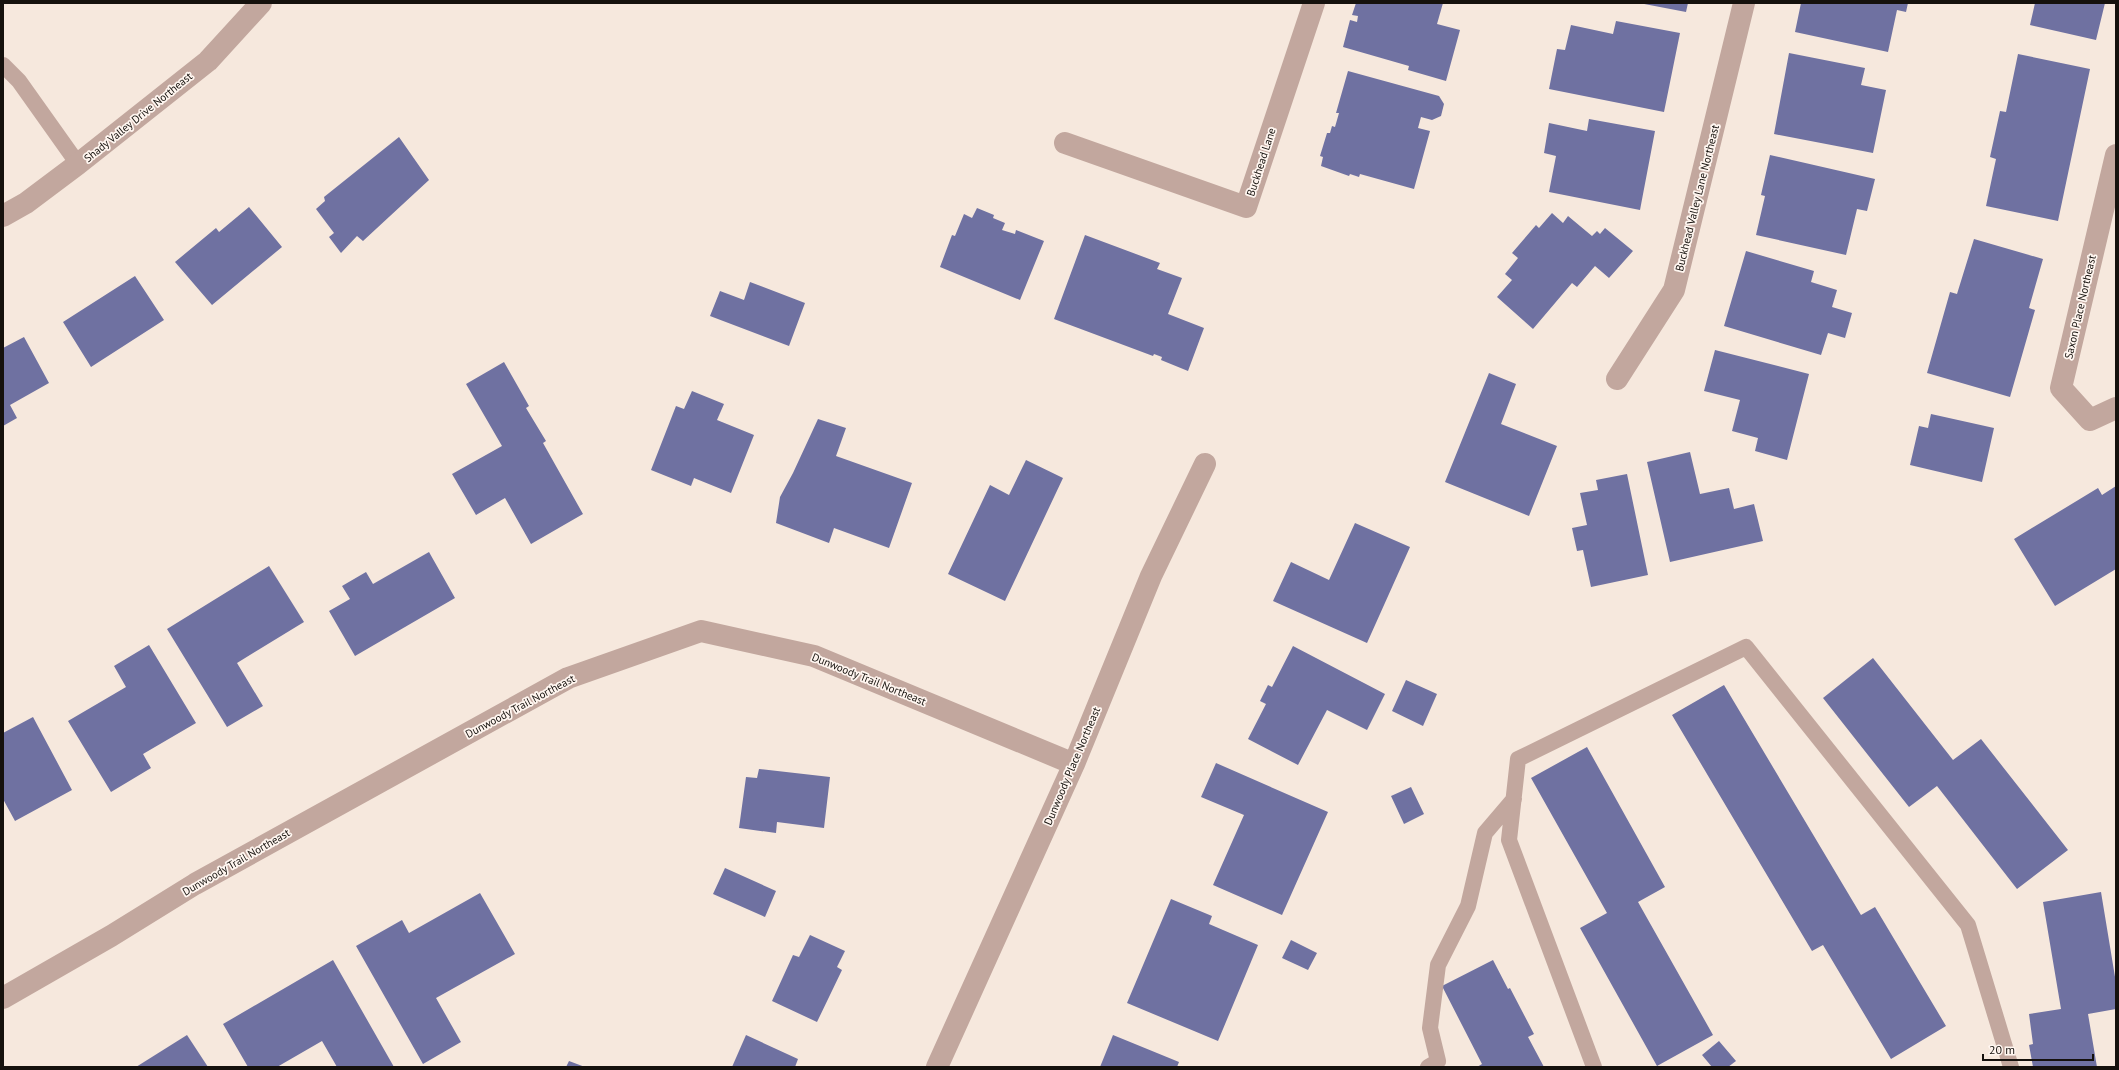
<svg xmlns="http://www.w3.org/2000/svg" width="2119" height="1070" font-family="'PT Sans',sans-serif">
	<style>
		.building { fill: #6f71a1 }
		.lines { fill: none; stroke-linecap: round; stroke-linejoin: round }
		.service { stroke: #c2a79e; stroke-width: 16 }
		.minor { stroke: #c2a79e; stroke-width: 22 }
		.labels { text-anchor: middle; dominant-baseline: central; stroke-width: 3.5; stroke-linejoin: round; paint-order: stroke }
		.street-label { font-size: 11px; fill: #15110d; stroke: #fff6f0 }
	</style>
	<rect width="100%" height="100%" fill="#f6e8dd"/>
	<path class="building" d="M1356 3H1443L1437 24 1460 30 1446 81 1408 70 1409 66 1343 47 1350 20 1357 22 1358 16 1352 15Z
		M1639 3H1688L1686 12Z
		M1801 3H1908L1906 12 1897 10 1888 52 1795 32Z
		M2035 3H2105L2096 40 2030 25Z
		M1616 21 1680 33 1664 112 1549 89 1557 49 1565 50 1571 25 1613 34Z
		M1789 53 1865 68 1861 85 1886 90 1873 153 1774 134Z
		M2018 54 2090 69 2058 221 1986 206 1996 159 1990 157 2000 111 2006 112Z
		M1348 71 1439 96 1444 104 1441 116 1432 120 1421 117 1418 128 1430 131 1414 189 1360 174 1359 177 1350 174 1349 176 1321 166 1323 157 1320 156 1327 133H1330L1332 126 1335 127 1339 113H1336Z
		M1589 119 1655 131 1640 210 1549 192 1556 156 1544 153 1549 123 1587 131Z
		M399 137 429 180 363 241 357 236 341 253 329 237 334 233 316 209 325 201 324 197Z
		M1770 155 1875 179 1867 211 1857 209 1846 255 1756 235 1765 196 1761 195Z
		M249 207 282 247 212 305 175 262 216 228 219 232Z
		M977 208 994 215 993 218 1005 223 1002 230 1015 234 1016 230 1044 241 1020 300 940 267 952 235 955 236 964 214 972 218Z
		M1552 213 1563 223 1568 216 1592 236 1597 231 1600 234 1605 228 1633 251 1609 278 1595 266 1577 287 1572 283 1533 329 1497 297 1512 280 1505 274 1518 258 1512 253 1536 225 1539 228Z
		M1085 235 1160 263 1157 269 1182 278 1168 314 1204 328 1188 371 1161 360 1162 357 1154 354 1153 356 1054 319Z
		M1974 239 2043 259 2029 308 2035 310 2010 397 1927 373 1950 292 1957 294Z
		M1746 251 1814 271 1811 282 1837 290 1832 307 1852 313 1845 338 1828 333 1821 355 1724 326Z
		M135 276 164 320 91 367 63 322Z
		M750 282 805 303 789 346 710 316 720 291 744 300Z
		M24 337 49 383 10 405 17 418 3 426V348Z
		M1715 350 1809 374 1787 460 1755 451 1758 438 1732 431 1740 400 1704 391Z
		M504 362 529 406 526 408 546 441 543 443 583 514 531 544 505 498 476 515 452 474 502 446 466 384Z
		M1489 373 1516 384 1501 424 1557 446 1529 516 1445 482Z
		M692 391 724 404 717 420 754 435 731 493 694 478 691 486 651 470 676 406 684 409Z
		M1931 414 1994 428 1982 482 1910 465 1919 426 1928 428Z
		M818 419 846 428 836 456 912 483 889 548 834 528 829 543 776 523 780 497 793 473Z
		M1690 452 1700 494 1729 488 1734 509 1754 504 1763 541 1670 562 1647 462Z
		M1026 460 1063 478 1005 601 948 574 990 485 1009 495Z
		M1627 474 1648 575 1591 587 1583 550 1577 551 1572 528 1587 525 1580 493 1598 490 1596 480Z
		M2116 486V569L2055 606 2014 539 2098 488 2102 495Z
		M1355 523 1410 547 1367 643 1273 601 1291 562 1329 580Z
		M429 552 455 598 355 656 329 611 350 599 342 586 366 572 373 584Z
		M269 566 304 622 237 663 263 706 227 727 167 629Z
		M149 645 196 723 143 754 151 768 111 792 68 721 126 687 114 666Z
		M1293 646 1385 694 1367 730 1327 710 1298 765 1248 739 1266 704 1260 701 1268 685 1272 687Z
		M1873 658 1953 760 1981 739 2068 850 2017 889 1937 786 1909 807 1823 698Z
		M1406 680 1437 694 1423 726 1392 711Z
		M1724 685 1861 915 1875 907 1946 1026 1891 1059 1823 945 1812 951 1672 715Z
		M33 717 72 790 15 821 3 799V733Z
		M1587 747 1665 887 1638 902 1713 1035 1657 1066 1580 928 1607 913 1531 778Z
		M1216 763 1328 812 1282 915 1213 885 1244 815 1201 797Z
		M759 769 830 777 824 828 777 822 776 833 739 828 746 777 757 778Z
		M1411 787 1424 814 1404 824 1391 796Z
		M725 868 776 891 765 917 713 894Z
		M2101 892 2116 983V1009L2088 1014 2097 1067H2033L2029 1045 2033 1044 2029 1014 2061 1009 2043 902Z
		M480 893 515 954 436 998 461 1042 423 1064 356 946 402 920 409 933Z
		M1171 899 1212 916 1209 924 1258 945 1218 1041 1127 1003Z
		M810 935 845 951 837 967 842 970 817 1022 772 1001 793 955 799 957Z
		M1291 940 1317 953 1308 970 1282 958Z
		M333 960 394 1067H337L322 1041 277 1067H248L223 1024Z
		M1493 960 1508 989 1510 988 1534 1034 1528 1037 1544 1067H1477L1482 1064 1442 986Z
		M187 1035 208 1067H136Z
		M746 1035 798 1059 795 1067H732Z
		M1113 1035 1179 1062 1177 1067H1100Z
		M1719 1041 1736 1061 1728 1067H1712L1702 1055Z
		M569 1061 585 1067H566Z"/>
	<g class="lines">
		<path class="service" d="M3 65 19 81 78 164
			M1428 1067 1438 1061 1430 1028 1438 965 1468 906 1485 833 1514 799
			M1594 1067 1509 840 1518 759 1746 647 1968 925 2011 1067"/>
		<path class="minor" d="M1065 143 1246 207 1314 3
			M2116 155 2061 388 2090 420 2116 408
			M3 216 26 203 78 164 208 61 261 3
			M1617 379 1674 290 1744 3
			M3 998 111 936 195 884 568 678 701 631 814 656 1074 764
			M937 1067 1074 764 1151 576 1205 464"/>
	</g>
	<g class="labels">
		<g class="street-label">
			<text transform="translate(138 117) rotate(-39)">Shady Valley Drive Northeast</text>
			<text transform="translate(1261 162) rotate(-72)">Buckhead Lane</text>
			<text transform="translate(1697 198) rotate(-76)">Buckhead Valley Lane Northeast</text>
			<text transform="translate(2080 307) rotate(-77)">Saxon Place Northeast</text>
			<text transform="translate(869 679) rotate(22)">Dunwoody Trail Northeast</text>
			<text transform="translate(520 706) rotate(-28)">Dunwoody Trail Northeast</text>
			<text transform="translate(1072 766) rotate(-67)">Dunwoody Place Northeast</text>
			<text transform="translate(236 862) rotate(-30)">Dunwoody Trail Northeast</text>
		</g>
	</g>
	<rect width="2119" height="1070" fill="none" stroke="#15110d" stroke-width="8"/>
	<path d="M1983 1054v6h110v-6" fill="none" stroke="#15110d" stroke-width="2"/>
	<text x="1989" y="1054" font-size="12" fill="#15110d" stroke="#fff6f0" stroke-width="3" paint-order="stroke">20 m</text>
</svg>
